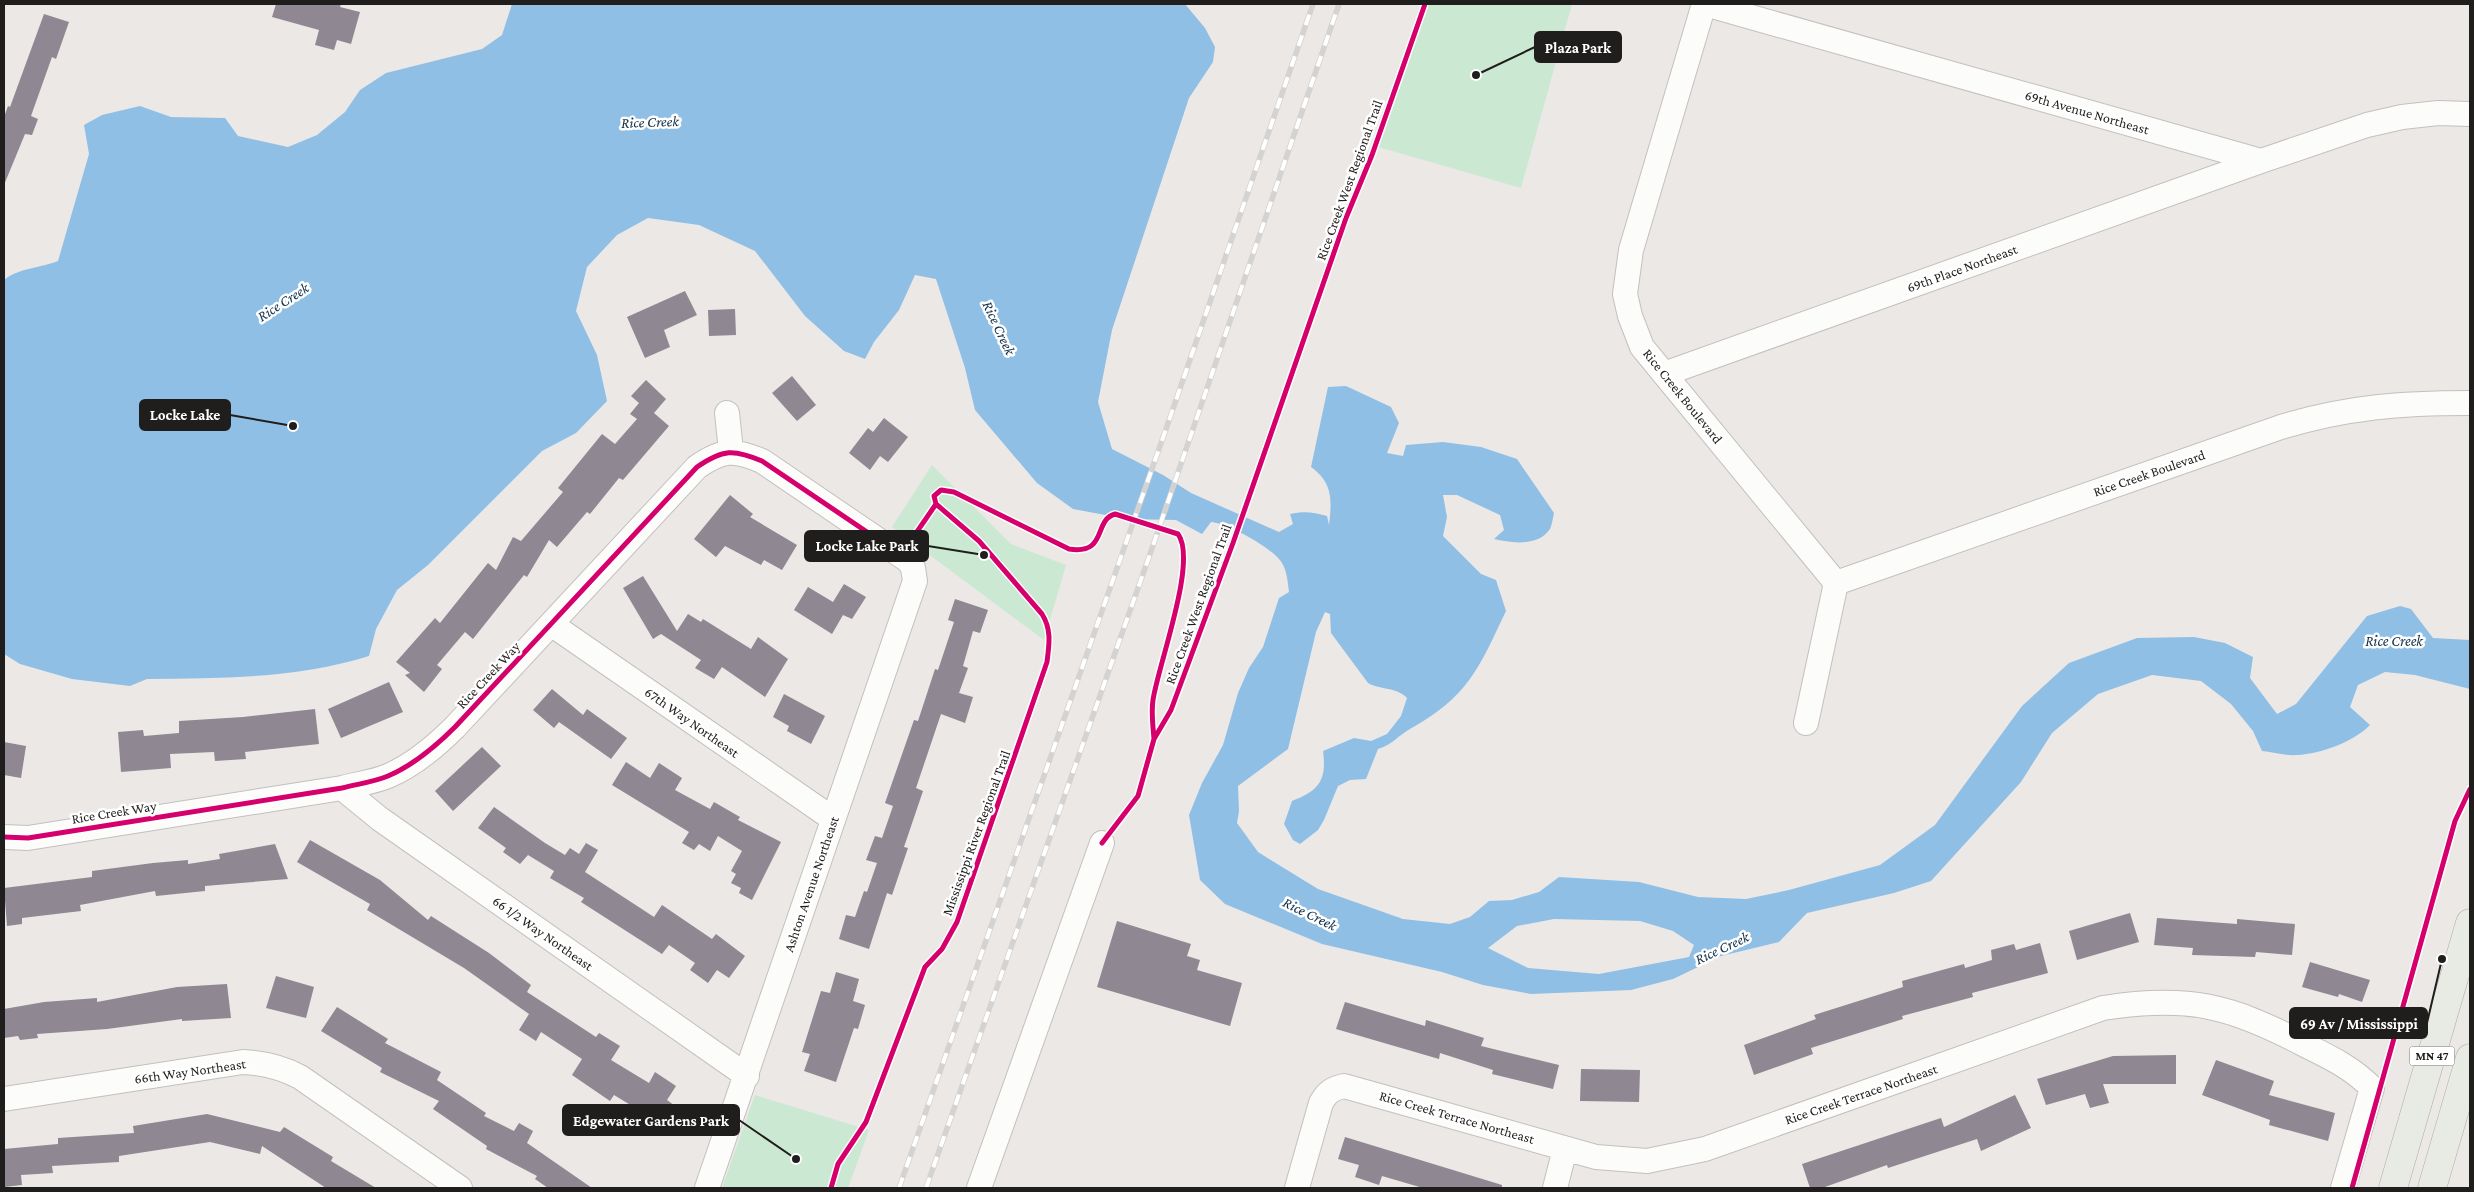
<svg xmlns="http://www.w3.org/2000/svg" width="2474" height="1192" font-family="'Crimson Pro',serif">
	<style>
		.green { fill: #cbe8d2 }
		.water { fill: #90bfe6; fill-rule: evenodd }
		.building { fill: #8f8791 }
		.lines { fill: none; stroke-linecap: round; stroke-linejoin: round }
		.minor-casing { stroke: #c3c0be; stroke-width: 26 }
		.major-casing { stroke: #a7aca0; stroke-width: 29 }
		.minor { stroke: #fcfcfb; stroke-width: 24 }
		.major { stroke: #e8ebe4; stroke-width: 28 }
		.rail-casing { stroke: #d4d3d2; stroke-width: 5.5 }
		.rail { stroke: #fff; stroke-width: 4; stroke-dasharray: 11; stroke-linecap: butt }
		.cycleway-casing { stroke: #fff; stroke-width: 8 }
		.cycleway { stroke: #d6006c; stroke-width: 5 }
		.labels { text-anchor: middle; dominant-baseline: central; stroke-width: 5; stroke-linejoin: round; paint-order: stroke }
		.shield { fill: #fff; stroke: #636260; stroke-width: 1 }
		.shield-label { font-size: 12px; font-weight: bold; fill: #201e1c }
		.street-label { font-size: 14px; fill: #201e1c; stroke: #fff }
		.water-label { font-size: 15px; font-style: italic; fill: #123047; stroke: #fff }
		.leader { fill: none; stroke: #201e1c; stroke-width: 2 }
		.callout-dot { fill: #201e1c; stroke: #fff; stroke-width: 2 }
		.callout { fill: #201e1c; stroke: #201e1c; stroke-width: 2 }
		.callout-label { font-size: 15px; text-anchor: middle; font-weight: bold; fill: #fff }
	</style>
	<rect width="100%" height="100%" fill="#ebe8e6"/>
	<path class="green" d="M1424 4H1572L1521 188 1375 146Z
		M932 465 1011 544 1066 565 1044 640 892 527Z
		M755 1095 869 1130 848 1188H722Z"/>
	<path class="water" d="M512 4H1185L1205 28 1215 47 1213 62 1189 98 1112 330 1098 402 1112 449 1163 475 1191 493 1279 532 1293 524 1290 514C1304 511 1313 512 1327 516L1329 525C1332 500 1333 483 1311 467L1328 387 1346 386 1391 407 1399 423 1387 453 1403 456 1406 445 1443 442 1481 447 1517 459 1554 513C1553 517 1552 525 1550 529 1538 547 1511 543 1494 539L1504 530 1500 515 1457 495H1443L1447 517 1443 536 1481 574 1496 580 1506 611C1479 668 1468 697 1410 729 1397 736 1394 744 1378 749L1366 779 1350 780 1338 786 1324 820 1318 830 1300 844 1293 840 1284 824 1292 801C1319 791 1327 780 1323 751L1354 738 1371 741 1387 734 1401 716 1407 698C1397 687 1380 690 1368 683L1331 633 1330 614 1325 612 1316 632 1288 749 1238 786 1239 811 1237 823 1258 852 1318 889 1403 919 1450 924 1470 917 1489 901 1512 900 1539 892 1559 877 1639 882 1698 897 1746 899 1789 890 1880 865 1935 825 2022 706 2069 663 2137 638 2194 637 2225 643 2253 657 2250 678 2277 714 2296 704 2367 616 2400 606 2411 609 2433 638 2470 640V689L2415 675 2385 672 2358 685 2350 707 2370 725C2353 742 2321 754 2297 755 2286 756 2273 752 2262 751L2253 731 2231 704 2201 681 2152 675 2098 694 2052 733 2021 782 1931 881 1894 893 1807 913 1779 942 1721 956 1673 979 1631 990 1531 994 1483 985 1442 972 1322 944 1225 904 1200 880 1189 815 1202 783 1223 745 1238 693 1249 668 1263 647 1279 598 1289 592C1288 584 1287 572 1283 565 1276 549 1227 523 1211 522L1202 534 1176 520 1127 519 1073 509 1037 483 975 410 965 368 936 279 915 275 899 310 874 342 865 359 844 351 805 316 755 251 699 225 648 218 617 235 587 267 576 311 597 355 607 401 576 433 542 451 428 565 397 590 376 629 369 656C295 679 223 678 147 679L130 686 72 679 20 664 4 654V280C18 268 41 268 58 261L89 154 84 125 102 115 140 106 171 117 225 118 238 136 288 147 317 135 345 112 360 90 386 73 482 49 502 35ZM1554 919 1640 921 1673 931 1694 945 1689 957 1599 974 1528 968 1488 948 1517 926Z"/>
	<path class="building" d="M276 4H341L340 7 360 12 351 44 337 40 334 50 315 45 319 30 272 17Z
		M44 14 69 22 56 59 52 57 31 116 38 119 32 135 25 134 4 185V117L8 106 10 107Z
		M685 291 697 315 664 330 670 347 645 358 627 317Z
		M735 309 736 335 709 336 708 310Z
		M792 376 816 405 797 421 772 393Z
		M646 380 666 399 654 413 669 426 623 480 619 478 590 514 587 512 557 547 549 540 527 577 524 575 473 639 465 632 437 665 442 669 424 692 405 675 410 673 396 662 435 618 440 623 488 563 496 570 513 537 521 541 563 492 558 488 602 434 615 444 637 419 630 414 639 403 631 396Z
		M884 418 908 437 888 462 880 456 870 470 849 453 868 428 873 432Z
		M730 495 753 514 750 517 797 545 782 570 764 560 761 565 725 546 716 557 694 539Z
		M643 576 677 631 688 614 701 622 703 619 751 649 758 637 788 659 765 697 722 667 714 679 695 668 701 660 661 634 653 639 623 588Z
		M844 584 866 597 852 619 843 615 832 634 794 610 808 587 833 602Z
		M955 599 988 610 980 633 973 631 963 666 968 668 959 693 973 697 965 723 941 714 916 788 923 791 904 847 908 848 892 895 887 893 869 949 839 939 846 915 855 917 864 891 867 892 877 863 866 860 875 836 882 838 893 806 885 803 914 720 918 721 935 669 938 670 954 622 948 620Z
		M389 682 403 712 341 738 328 709Z
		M552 689 583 715 587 709 627 738 611 759 559 722 554 728 533 710Z
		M784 694 825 716 811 744 787 731 789 726 773 717Z
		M315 709 319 744 245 752 246 759 215 761 214 752 170 754 171 768 121 772 118 732 143 730 144 736 179 733V721L243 717Z
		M4 742 26 746 21 778 4 775Z
		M482 747 501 766 453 811 435 791Z
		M626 762 650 778 659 763 682 778 675 790 710 809 714 802 740 817 738 820 781 842 752 900 739 893 741 888 731 883 736 874 731 871 742 851 718 836 710 851 699 844 694 850 682 843 689 832 612 785Z
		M494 807 545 843 565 855 570 848 579 854 586 843 598 850 585 872 654 917 662 905 712 939 716 934 745 956 729 978 717 970 708 983 690 970 695 963 669 945 662 954 581 902 584 898 550 878 554 871 528 855 520 864 503 852 506 848 478 828Z
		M310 840 380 880 428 920 431 916 489 953 531 985 527 992 596 1037 599 1033 620 1046 611 1060 649 1083 655 1072 676 1086 667 1100 682 1111 670 1129 614 1095 610 1101 572 1075 582 1059 541 1032 536 1041 519 1030 529 1014 464 968 367 910 370 904 297 862Z
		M275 844 288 879 205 886V891L156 896 155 891 80 905 81 911 22 918V924L7 926 4 888 92 877V871L153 863 188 860V864L220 859 219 854Z
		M2130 913 2139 942 2077 960 2069 931Z
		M2157 918 2237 924V919L2295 924 2292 955 2256 952 2255 957 2192 955 2193 948 2154 945Z
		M1117 921 1191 944 1187 956 1200 960 1197 970 1242 983 1230 1026 1097 987Z
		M2040 943 2048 973 1972 993 1973 997 1902 1016 1903 1019 1811 1048 1813 1054 1754 1075 1744 1045 1816 1019 1814 1015 1903 987 1902 981 1964 964 1965 968 1992 960 1991 950 2014 944 2016 950Z
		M2310 962 2370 980 2362 1002 2339 994 2338 997 2302 987Z
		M836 972 859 979 853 1001 865 1005 858 1029 854 1028 836 1082 804 1071 810 1054 802 1052 821 991 830 993Z
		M276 976 314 987 306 1018 266 1008Z
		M227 984 231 1018 182 1021V1019L107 1029 37 1034 38 1038 20 1040 18 1036 4 1038V1009L44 1002 97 998V1002L177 987Z
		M1345 1002 1425 1026 1426 1020 1484 1038 1481 1046 1559 1065 1553 1089 1492 1074 1493 1070 1440 1053 1439 1059 1336 1029Z
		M337 1007 388 1039 385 1043 441 1072 437 1080 486 1113 484 1116 514 1131 519 1123 533 1131 527 1143 592 1188H548L535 1179 537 1176 486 1149 487 1146 433 1109 439 1101 380 1072 382 1068 321 1031Z
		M2176 1055V1084H2103L2109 1103 2090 1108 2085 1094 2046 1105 2037 1079 2113 1056Z
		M2216 1060 2274 1081 2269 1095 2335 1113 2328 1141 2269 1125 2270 1120 2202 1095Z
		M1581 1069 1640 1070 1639 1102 1580 1101Z
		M2015 1095 2031 1128 1981 1151 1977 1139 1888 1168 1887 1165 1822 1188H1810L1802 1164 1941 1118 1944 1127Z
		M207 1114 280 1132 284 1127 333 1157 331 1161 376 1188H326L262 1146 260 1154 210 1142 119 1156V1162L52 1166 53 1173 21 1175 22 1185 4 1187V1149L58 1144V1138L134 1133 133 1126Z
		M1345 1137 1502 1185V1188H1423L1382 1176 1379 1185 1355 1177 1359 1165 1338 1159Z"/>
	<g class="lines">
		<defs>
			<path id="minor" d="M1704 4 1631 250 1625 294 1630 316 1642 347 1836 583 2281 427C2347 407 2401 403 2470 403
				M1705 4 2261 161 2367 125 2402 117 2438 113 2470 114
				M1664 374 2261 161
				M727 413 731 451
				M551 624 833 819
				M1806 723 1836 583
				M342 788 380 819 747 1076
				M4 837 28 838 342 788C357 784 374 782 388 776 414 765 435 747 455 727L697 467C723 449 734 449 762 461L909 561 913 568 915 581 707 1188
				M4 1099 243 1062C264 1063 281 1067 300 1077L460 1188
				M979 1188 1102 843
				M1297 1188 1321 1103C1327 1092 1332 1089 1344 1086L1596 1157 1647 1161 1705 1149 2103 1008C2188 995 2230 1005 2305 1045 2331 1058 2351 1067 2372 1088L2343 1188
				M1555 1188 1565 1149"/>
			<path id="major" d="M2393 1188 2470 923
				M2432 1188 2470 1058"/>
		</defs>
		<use href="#minor" class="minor-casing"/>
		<use href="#major" class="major-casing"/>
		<use href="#minor" class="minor"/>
		<use href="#major" class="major"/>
		<defs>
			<path id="rail" d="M899 1188 1166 429 1313 4
				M926 1188 1149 557 1339 4"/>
		</defs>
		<use href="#rail" class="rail-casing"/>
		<use href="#rail" class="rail"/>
		<defs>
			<path id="cycleway" d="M936 504 934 496 941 490 954 492 1069 549C1108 555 1093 520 1115 514L1178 534C1198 561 1158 665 1153 700 1151 712 1153 726 1154 739
				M4 837 28 838 342 788C357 784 374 782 388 776 414 765 435 747 455 727L697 467C723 449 734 449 762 461L901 555 936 504
				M1102 843 1138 796 1154 739 1171 710 1233 543 1346 218 1372 155 1425 4
				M831 1188 838 1164 866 1122 925 967 942 949 957 922 1047 662C1049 645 1052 630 1042 614L979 541 936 504
				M2352 1188 2455 821 2470 789"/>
		</defs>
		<use href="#cycleway" class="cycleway-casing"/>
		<use href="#cycleway" class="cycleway"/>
	</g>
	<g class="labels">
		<rect class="shield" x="2409.5" y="1046.5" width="45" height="19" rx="4"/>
		<g class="shield-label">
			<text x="2432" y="1056">MN 47</text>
		</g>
		<g class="street-label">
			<text transform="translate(2087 112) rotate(16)">69th Avenue Northeast</text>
			<text transform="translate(1349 180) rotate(-70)">Rice Creek West Regional Trail</text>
			<text transform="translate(1962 268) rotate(-20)">69th Place Northeast</text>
			<text transform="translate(1683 396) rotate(51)">Rice Creek Boulevard</text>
			<text transform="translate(2149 473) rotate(-19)">Rice Creek Boulevard</text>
			<text transform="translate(1198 604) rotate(-70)">Rice Creek West Regional Trail</text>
			<text transform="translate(488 675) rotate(-47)">Rice Creek Way</text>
			<text transform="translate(692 722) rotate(35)">67th Way Northeast</text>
			<text transform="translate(114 812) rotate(-9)">Rice Creek Way</text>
			<text transform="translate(976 833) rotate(-70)">Mississippi River Regional Trail</text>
			<text transform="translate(811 884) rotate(-71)">Ashton Avenue Northeast</text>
			<text transform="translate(543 933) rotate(35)">66 1/2 Way Northeast</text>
			<text transform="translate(190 1071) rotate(-8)">66th Way Northeast</text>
			<text transform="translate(1861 1094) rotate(-19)">Rice Creek Terrace Northeast</text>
			<text transform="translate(1457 1117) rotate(16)">Rice Creek Terrace Northeast</text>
		</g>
		<g class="water-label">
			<text transform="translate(650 122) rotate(-2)">Rice Creek</text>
			<text transform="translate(283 302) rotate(-33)">Rice Creek</text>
			<text transform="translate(999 328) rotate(65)">Rice Creek</text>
			<text x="2394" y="641">Rice Creek</text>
			<text transform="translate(1310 914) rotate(26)">Rice Creek</text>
			<text transform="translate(1722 948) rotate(-25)">Rice Creek</text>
		</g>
	</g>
	<path class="leader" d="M1476 75L1535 47M293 426L230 415M984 555L928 546M2442 959L2427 1023M796 1159L739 1120"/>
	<g class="callout-dot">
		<circle cx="1476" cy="75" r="5"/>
		<circle cx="293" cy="426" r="5"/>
		<circle cx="984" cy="555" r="5"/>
		<circle cx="2442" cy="959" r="5"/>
		<circle cx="796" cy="1159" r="5"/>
	</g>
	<g class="callout">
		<rect x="1535" y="32" width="86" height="30" rx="5"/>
		<rect x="140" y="400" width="90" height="30" rx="5"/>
		<rect x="805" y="531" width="123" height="30" rx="5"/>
		<rect x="2290" y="1008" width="137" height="30" rx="5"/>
		<rect x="563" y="1105" width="176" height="30" rx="5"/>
	</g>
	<g class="callout-label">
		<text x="1578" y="53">Plaza Park</text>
		<text x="185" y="420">Locke Lake</text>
		<text x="867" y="551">Locke Lake Park</text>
		<text x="2359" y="1029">69 Av / Mississippi</text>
		<text x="651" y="1126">Edgewater Gardens Park</text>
	</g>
	<rect width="2474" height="1192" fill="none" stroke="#201e1c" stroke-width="10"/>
</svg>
